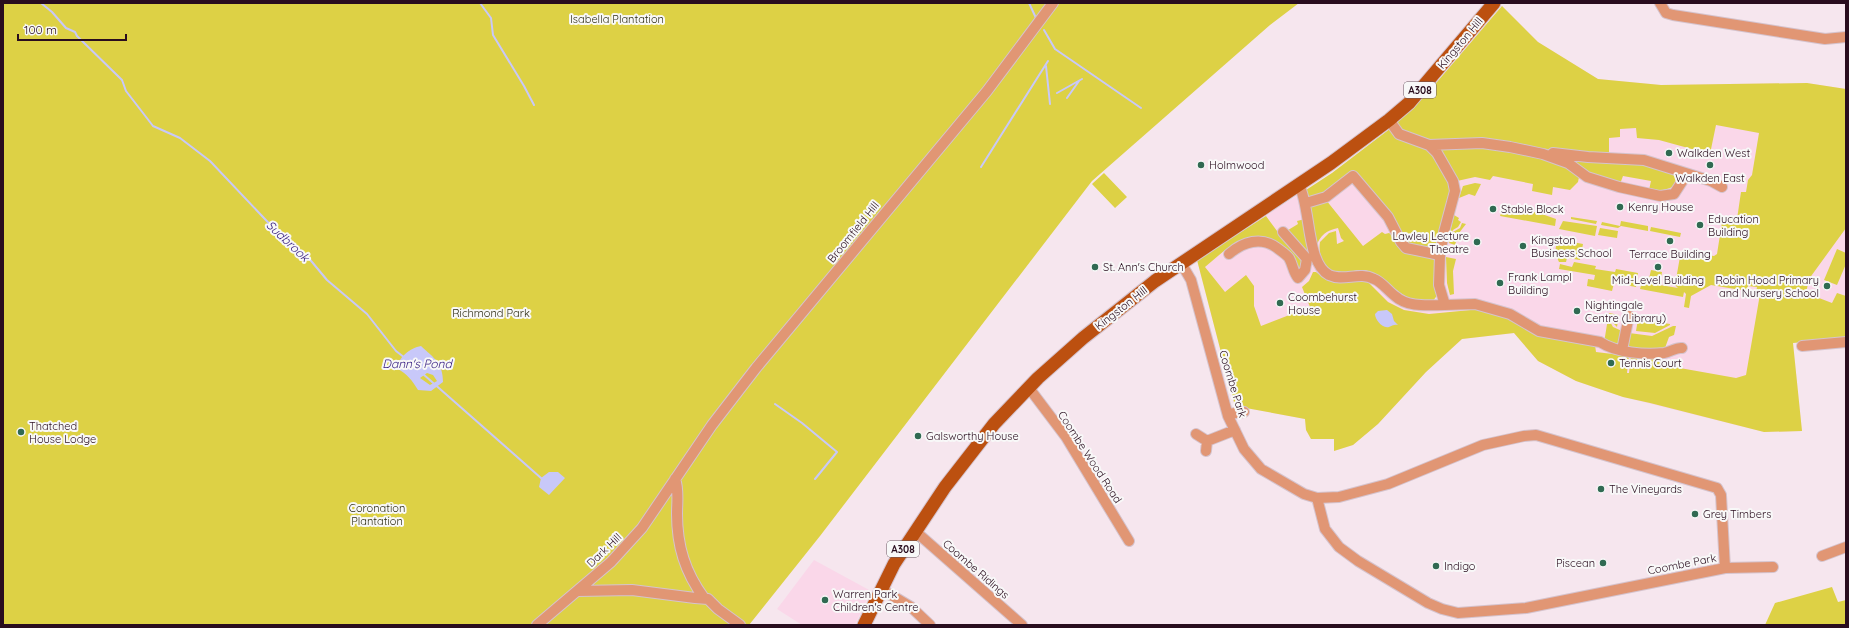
<svg xmlns="http://www.w3.org/2000/svg" width="1849" height="628" font-family="Quicksand,sans-serif">
	<style>
		.built { fill: #fad7e9 }
		.green { fill: #ddd145 }
		.water { fill: #c8c8f9; fill-rule: evenodd }
		.lines { fill: none; stroke-linecap: round; stroke-linejoin: round }
		.stream { stroke: #c8c8f9; stroke-width: 2 }
		.minor-casing { stroke: #d5c3cd; stroke-width: 12 }
		.major-casing { stroke: #d5c3cd; stroke-width: 15 }
		.minor { stroke: #e19674; stroke-width: 10 }
		.major { stroke: #bc5010; stroke-width: 13 }
		.poi-dot { fill: #306a52; stroke: #f8f8f8; stroke-width: 1.5 }
		.labels { text-anchor: middle; dominant-baseline: central; stroke-width: 4; stroke-linejoin: round; paint-order: stroke }
		.shield { fill: #f8f8f8; stroke: #67545f; stroke-width: 1 }
		.shield-label { font-size: 10px; font-weight: bold; fill: #290d1e }
		.park-label { font-size: 11px; fill: #2e2c14; stroke: #f8f8f8 }
		.street-label { font-size: 11px; fill: #290d1e; stroke: #f8f8f8 }
		.poi-label { font-size: 11px; fill: #290d1e; stroke: #f8f8f8; text-anchor: start }
		.water-label { font-size: 12px; font-style: italic; fill: #31177e; stroke: #f8f8f8 }
	</style>
	<rect width="100%" height="100%" fill="#f6e6ee"/>
	<path class="built" d="M1502 6 1538 42 1598 79 1661 85 1807 83 1846 89V338L1793 343 1802 431 1764 432 1623 397 1576 381 1538 361 1514 333 1462 339 1426 372 1378 424 1353 445 1334 451V439H1311L1306 430 1305 419 1235 406 1197 260 1332 173 1391 128 1437 82Z
		M814 560 871 591 855 625H802L777 609Z"/>
	<path class="green" d="M3 3H1299L1270 25 1092 181 820 536 749 625H3Z
		M1502 6 1538 42 1598 79 1661 85 1807 83 1846 89V228L1809 279 1806 293 1832 303 1837 293 1846 296V338L1793 343 1802 431 1764 432 1650 403 1623 397 1576 381 1538 361 1514 333 1462 339 1426 372 1378 424 1353 445 1334 451V439H1311L1306 430 1305 419 1235 406 1197 260 1266 216 1280 235 1298 224 1297 221 1305 219 1310 252C1302 255 1301 264 1299 272L1271 241 1227 253 1225 250 1205 267 1225 292 1246 275 1254 286V306L1261 326 1310 307 1302 287 1309 281 1313 272H1316L1325 279 1335 283 1361 281 1368 282 1388 302 1404 310 1429 314 1481 309 1595 345 1596 352 1629 356 1627 373H1629L1631 356 1664 360 1663 365 1736 378 1746 375 1760 294 1756 293 1757 287 1748 286 1747 291 1711 285 1691 296 1689 308 1684 307 1686 294 1684 292 1683 297 1640 289 1642 282 1648 283 1651 270 1662 272 1660 285 1678 288 1675 285 1681 251 1714 256 1717 254 1723 216 1737 219 1741 192H1746L1748 180 1752 175 1759 133 1716 125 1710 154 1659 140 1637 138 1636 128 1620 129V137L1609 138V154L1431 142 1401 132 1394 125 1437 82Z
		M1391 128 1431 151 1450 181V191L1435 249 1413 246 1404 240 1355 174 1327 195 1308 199 1306 190 1332 173Z
		M1435 147C1472 147 1554 148 1579 177L1578 182 1570 190 1553 187 1552 195 1532 191 1533 184 1493 176 1490 180 1475 177 1457 181Z
		M1559 157 1641 162 1680 175C1676 191 1662 191 1649 190L1651 181 1623 176 1620 184 1590 175Z
		M1104 173 1127 197 1115 208 1092 184Z
		M1475 183 1481 184 1475 196 1469 194 1459 198 1463 186Z
		M1326 200 1363 246 1382 232 1385 234 1389 233 1433 259 1436 262 1438 294 1433 301C1405 307 1391 280 1368 271 1356 267 1341 278 1332 271 1322 265 1318 253 1320 242L1329 233 1336 231 1337 244 1344 241 1341 238 1338 228C1327 230 1320 235 1316 247L1308 204Z
		M1504 206 1539 213 1556 219 1555 226 1500 216Z
		M1454 215 1459 218 1458 220 1461 222 1458 227 1453 230 1448 241Z
		M1571 217 1597 221 1596 224 1571 219Z
		M1563 221 1597 226 1595 236 1559 229Z
		M1621 221 1648 226V231L1621 226 1618 228 1601 225 1602 222 1620 226Z
		M1462 223 1466 224 1459 233 1455 245 1449 243 1453 232 1460 228Z
		M1651 227 1681 233 1680 237 1650 231Z
		M1600 228 1618 231 1617 238 1598 235Z
		M1557 239 1583 244 1580 260 1567 258 1566 262H1559L1555 253Z
		M1837 249 1846 253V264L1837 285 1824 280Z
		M1446 257 1456 259 1453 271 1454 294 1450 295 1447 283Z
		M1574 262 1596 266 1595 269 1615 272 1616 269 1638 273 1636 287 1614 283 1612 291 1587 286 1588 279 1594 280 1595 275 1559 269 1560 264 1572 267Z
		M1609 313 1619 315 1617 327 1613 323Z
		M1608 318 1613 327 1622 331 1619 345 1604 343Z
		M1638 319 1670 324V325L1655 333 1636 331Z
		M1673 326H1676L1674 335 1669 337 1665 348 1634 350 1627 347 1629 333 1652 336Z
		M1832 587 1838 602 1846 600V625H1765L1775 603Z"/>
	<path class="water" d="M1387 310 1392 314 1394 321 1398 325C1394 324 1392 326 1389 327 1382 329 1375 319 1375 314L1378 311Z
		M421 346C434 358 443 363 443 382L431 391 418 390C412 380 407 374 398 369 397 358 410 348 421 346ZM427 373 433 375 437 381 430 385 420 378Z
		M549 472H558L565 478 549 495 539 487 541 478Z"/>
	<g class="lines">
		<path class="stream" d="M41 3 52 12 66 28 75 32 77 36 122 80 126 91 153 126 180 138 210 161 280 235 307 256 327 280 367 314 396 351 405 358
			M480 3 491 18 493 35 524 86 534 105
			M1029 3 1036 18
			M1044 30 1055 49 1141 108
			M1046 66 1050 104
			M1057 93 1082 79
			M1067 98 1079 81
			M981 167 1048 61
			M423 374 541 478
			M775 404 802 423 837 452 815 479"/>
		<defs>
			<path id="minor" d="M1660 3 1666 13 1673 15 1825 39 1846 37
				M1429 145 1482 143 1510 147 1543 154 1568 163 1587 177 1619 187 1660 196 1674 194 1687 174
				M1553 153 1588 157 1644 160 1711 181 1722 187
				M1299 185C1311 208 1306 263 1329 275 1344 282 1359 271 1374 279 1382 282 1388 291 1395 296 1408 308 1429 305 1445 305L1439 285 1440 255 1444 232 1455 191 1453 181 1437 153 1429 145 1399 134 1389 120
				M1306 203 1326 197 1353 176 1388 217 1401 242 1406 248 1440 255
				M1229 254C1243 242 1261 236 1277 248 1281 251 1286 254 1289 258 1293 265 1293 272 1298 278L1305 270 1307 259 1283 232
				M1181 263 1191 280 1228 416 1244 449 1261 469 1304 494 1317 498 1339 497 1388 484 1483 445 1524 436 1536 435 1717 488 1721 495 1725 568 1526 608 1458 613 1442 609 1428 603 1358 561 1339 547 1325 529 1317 498
				M1445 305 1475 304 1510 314 1539 331 1600 342C1617 353 1645 355 1664 353 1671 352 1676 347 1682 348
				M1802 346 1846 342
				M1622 350 1629 316
				M1029 388 1066 437 1129 541
				M1228 414 1244 412
				M1196 434 1207 441 1235 430
				M1206 451 1207 441
				M675 479C679 489 677 503 677 514 677 546 685 572 704 598
				M915 531 1022 625
				M1822 556 1846 547
				M1725 568 1773 567
				M881 589 911 607 930 625
				M578 591 632 590 695 598 708 599 718 609 740 625
				M537 625 611 562 642 528 712 425 756 368 987 91 1053 3"/>
			<path id="major" d="M864 625 894 564 945 487 994 424 1038 378 1083 338 1155 281 1331 163 1389 120 1409 103 1494 3"/>
		</defs>
		<use href="#minor" class="minor-casing"/>
		<use href="#major" class="major-casing"/>
		<use href="#minor" class="minor"/>
		<use href="#major" class="major"/>
	</g>
	<g class="poi-dot">
		<circle cx="1669" cy="153" r="4"/>
		<circle cx="1201" cy="165" r="4"/>
		<circle cx="1710" cy="165" r="4"/>
		<circle cx="1620" cy="207" r="4"/>
		<circle cx="1493" cy="209" r="4"/>
		<circle cx="1700" cy="225" r="4"/>
		<circle cx="1670" cy="241" r="4"/>
		<circle cx="1477" cy="242" r="4"/>
		<circle cx="1523" cy="246" r="4"/>
		<circle cx="1095" cy="267" r="4"/>
		<circle cx="1658" cy="267" r="4"/>
		<circle cx="1500" cy="283" r="4"/>
		<circle cx="1827" cy="286" r="4"/>
		<circle cx="1280" cy="303" r="4"/>
		<circle cx="1577" cy="311" r="4"/>
		<circle cx="1611" cy="363" r="4"/>
		<circle cx="21" cy="432" r="4"/>
		<circle cx="918" cy="436" r="4"/>
		<circle cx="1601" cy="489" r="4"/>
		<circle cx="1695" cy="514" r="4"/>
		<circle cx="1603" cy="563" r="4"/>
		<circle cx="1436" cy="566" r="4"/>
		<circle cx="825" cy="600" r="4"/>
	</g>
	<g class="labels">
		<g class="shield">
			<rect x="1404" y="82" width="32" height="16" rx="3"/>
			<rect x="887" y="541" width="32" height="16" rx="3"/>
		</g>
		<g class="shield-label">
			<text x="1420" y="90">A308</text>
			<text x="903" y="549">A308</text>
		</g>
		<g class="park-label">
			<text x="617" y="19">Isabella Plantation</text>
			<text x="491" y="313">Richmond Park</text>
			<text x="377" y="508">Coronation<tspan x="377" dy="13">Plantation</tspan></text>
		</g>
		<g class="street-label">
			<text transform="translate(1460 43) rotate(-50)">Kingston Hill</text>
			<text transform="translate(853 232) rotate(-51)">Broomfield Hill</text>
			<text transform="translate(1121 308) rotate(-38)">Kingston Hill</text>
			<text transform="translate(1233 384) rotate(73)">Coombe Park</text>
			<text transform="translate(1090 457) rotate(57)">Coombe Wood Road</text>
			<text transform="translate(604 550) rotate(-44)">Dark Hill</text>
			<text transform="translate(1682 564) rotate(-11)">Coombe Park</text>
			<text transform="translate(976 569) rotate(41)">Coombe Ridings</text>
		</g>
		<g class="poi-label">
			<text x="1677" y="153">Walkden West</text>
			<text x="1209" y="165">Holmwood</text>
			<text x="1710" y="178" text-anchor="middle">Walkden East</text>
			<text x="1628" y="207">Kenry House</text>
			<text x="1501" y="209">Stable Block</text>
			<text x="1708" y="219">Education<tspan x="1708" dy="13">Building</tspan></text>
			<text x="1469" y="236" text-anchor="end">Lawley Lecture<tspan x="1469" dy="13">Theatre</tspan></text>
			<text x="1531" y="240">Kingston<tspan x="1531" dy="13">Business School</tspan></text>
			<text x="1670" y="254" text-anchor="middle">Terrace Building</text>
			<text x="1103" y="267">St. Ann's Church</text>
			<text x="1508" y="277">Frank Lampl<tspan x="1508" dy="13">Building</tspan></text>
			<text x="1658" y="280" text-anchor="middle">Mid-Level Building</text>
			<text x="1819" y="280" text-anchor="end">Robin Hood Primary<tspan x="1819" dy="13">and Nursery School</tspan></text>
			<text x="1288" y="297">Coombehurst<tspan x="1288" dy="13">House</tspan></text>
			<text x="1585" y="305">Nightingale<tspan x="1585" dy="13">Centre (Library)</tspan></text>
			<text x="1619" y="363">Tennis Court</text>
			<text x="29" y="426">Thatched<tspan x="29" dy="13">House Lodge</tspan></text>
			<text x="926" y="436">Galsworthy House</text>
			<text x="1609" y="489">The Vineyards</text>
			<text x="1703" y="514">Grey Timbers</text>
			<text x="1595" y="563" text-anchor="end">Piscean</text>
			<text x="1444" y="566">Indigo</text>
			<text x="833" y="594">Warren Park<tspan x="833" dy="13">Children's Centre</tspan></text>
		</g>
		<g class="water-label">
			<text transform="translate(288 241) rotate(43)">Sudbrook</text>
			<text x="417" y="363">Dann's Pond</text>
		</g>
	</g>
	<rect width="1849" height="628" fill="none" stroke="#290d1e" stroke-width="8"/>
	<path d="M18 34v6h108v-6" fill="none" stroke="#290d1e" stroke-width="2"/>
	<text x="24" y="34" font-size="12" fill="#290d1e" stroke="#f8f8f8" stroke-width="3" paint-order="stroke">100 m</text>
</svg>
